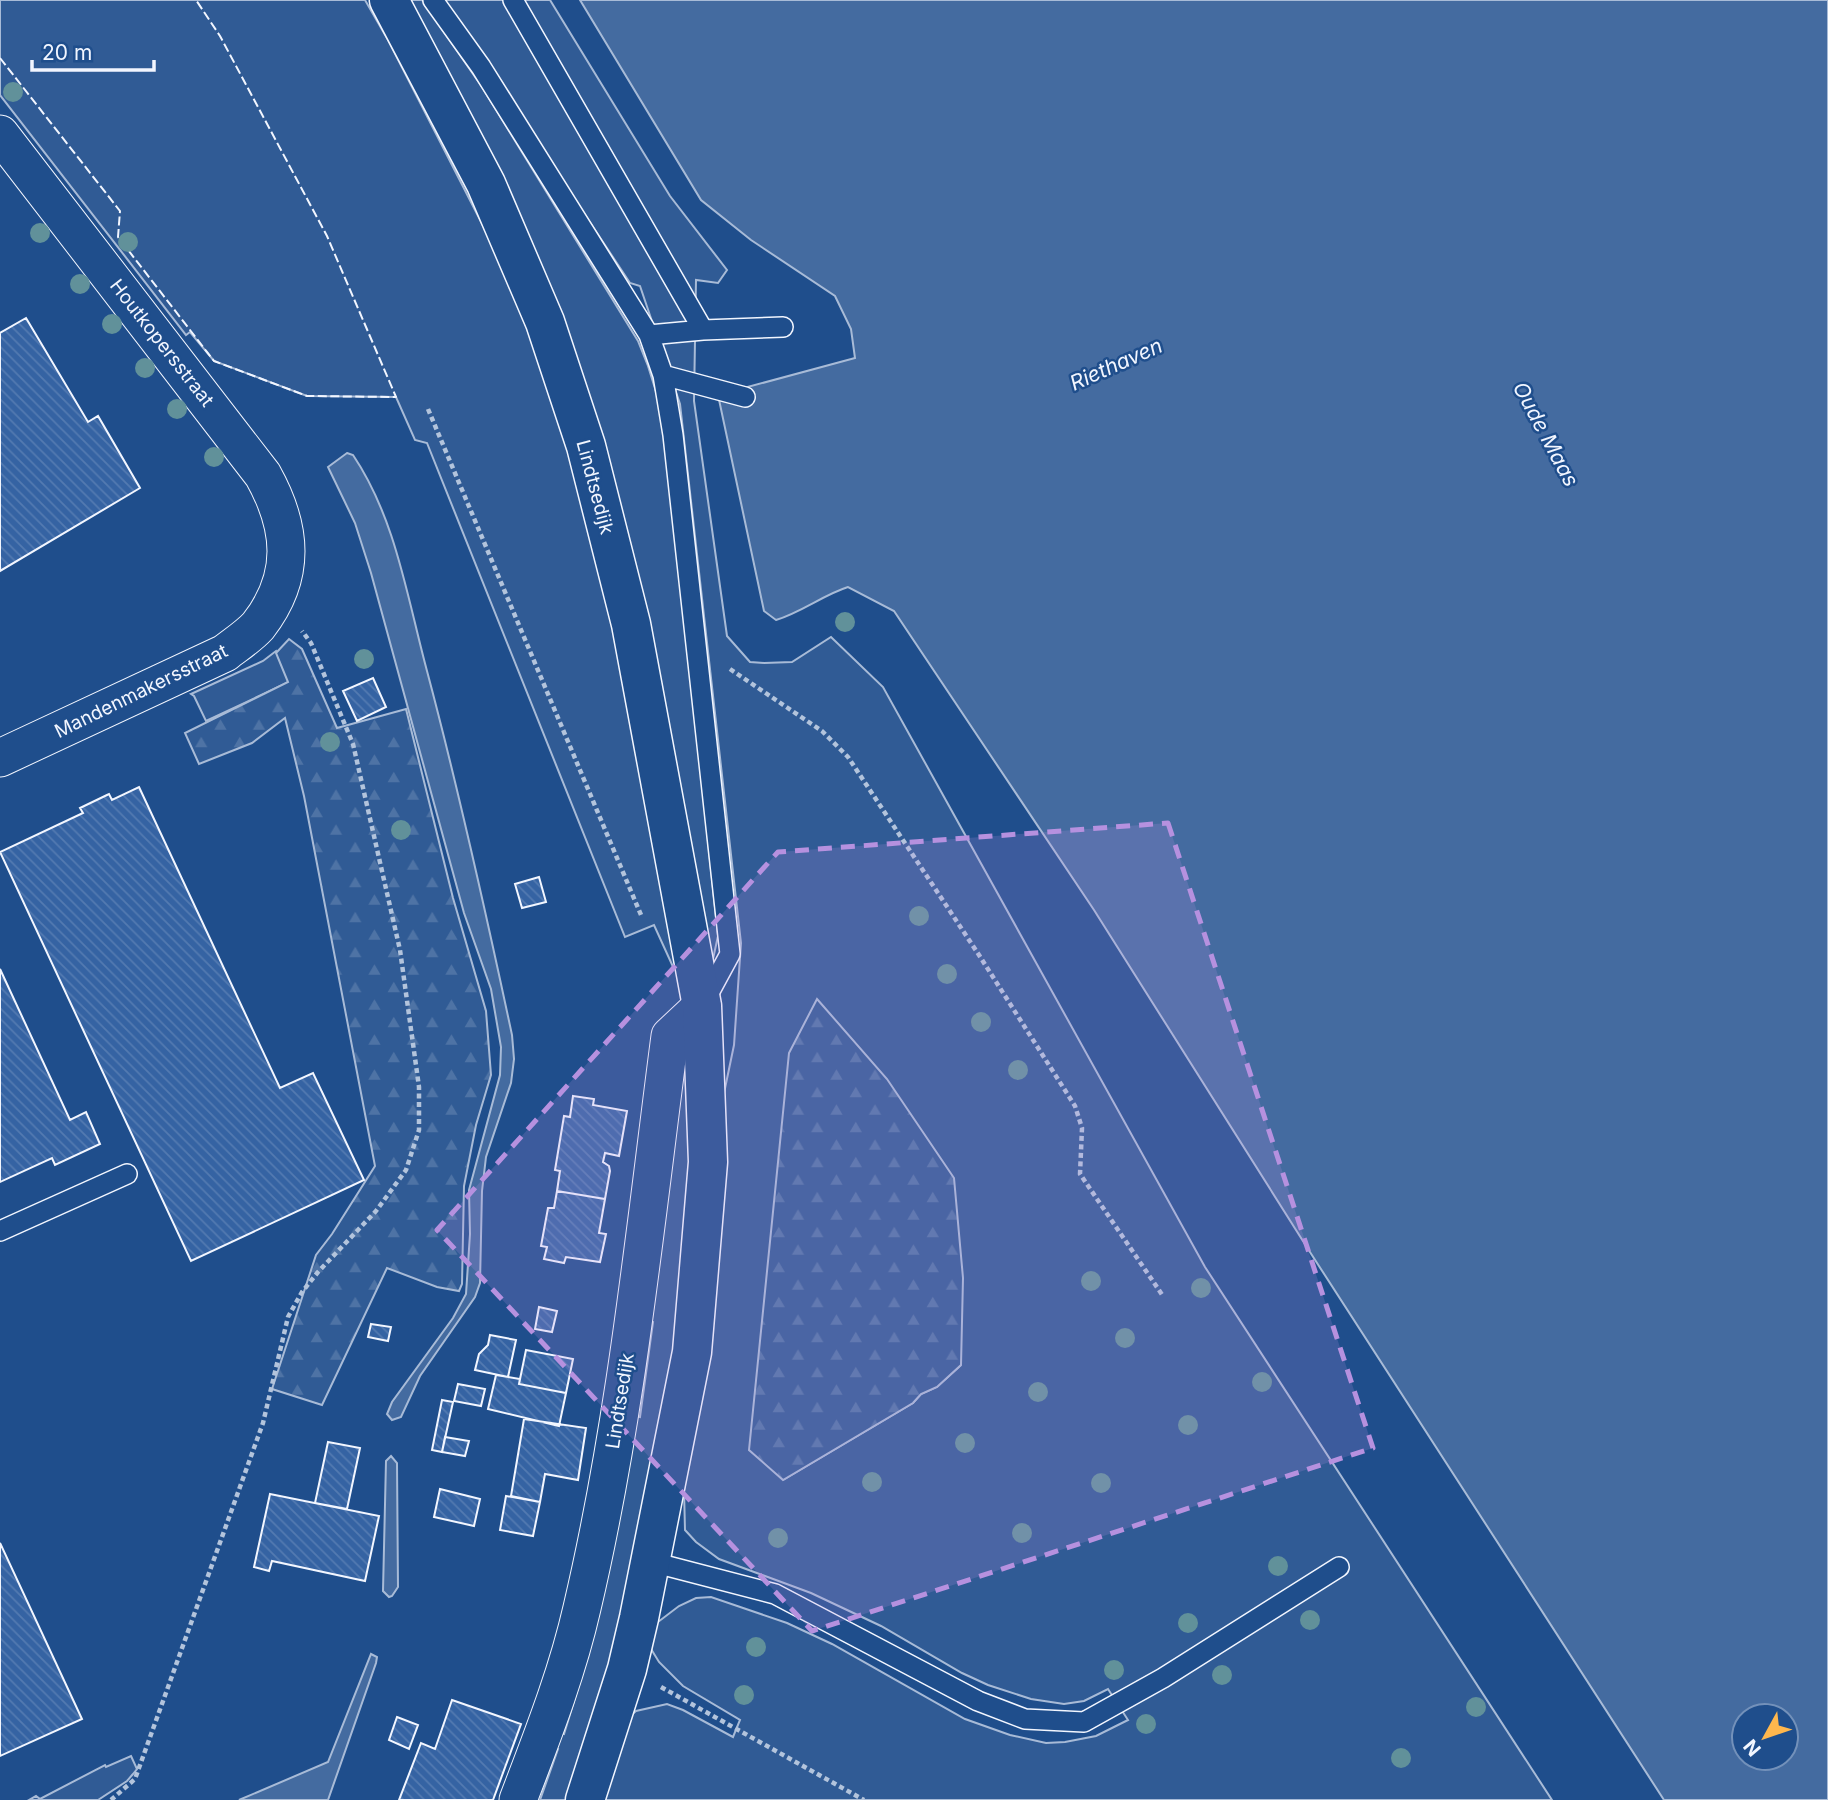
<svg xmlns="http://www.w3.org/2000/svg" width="1828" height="1800" font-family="Inter,sans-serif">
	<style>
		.built { fill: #305b95; stroke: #a8bbd7; stroke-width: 2; fill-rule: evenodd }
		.forest { fill: url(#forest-firs); stroke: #a8bbd7; stroke-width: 2 }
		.water { fill: #446ba0; stroke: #a8bbd7; stroke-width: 2; fill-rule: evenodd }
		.building { fill: url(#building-back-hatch); stroke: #f2f6ff; stroke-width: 2 }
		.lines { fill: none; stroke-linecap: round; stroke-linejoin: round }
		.service-casing { stroke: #f2f6ff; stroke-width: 22 }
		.minor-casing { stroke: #f2f6ff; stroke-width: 39 }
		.tertiary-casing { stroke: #f2f6ff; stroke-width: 41 }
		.path { stroke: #b3c4dc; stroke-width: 4.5; stroke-dasharray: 5 3.5; stroke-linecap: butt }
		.service { stroke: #1f4e8c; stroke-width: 19 }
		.minor { stroke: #1f4e8c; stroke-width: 37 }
		.tertiary { stroke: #1f4e8c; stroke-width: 38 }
		.fence { stroke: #f2f6ff; stroke-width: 2; stroke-dasharray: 9 3.5; stroke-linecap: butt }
		.tree { fill: #61919a }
		.marked { fill: #b691df; fill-opacity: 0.2; stroke: #b691df; stroke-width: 5; stroke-dasharray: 14 9; stroke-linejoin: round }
		.labels { text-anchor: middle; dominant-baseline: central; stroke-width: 5; stroke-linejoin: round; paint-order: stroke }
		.street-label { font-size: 19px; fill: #f2f6ff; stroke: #1f4e8c }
		.water-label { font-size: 21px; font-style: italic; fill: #f2f6ff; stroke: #1f4e8c }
	</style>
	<defs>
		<pattern id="forest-firs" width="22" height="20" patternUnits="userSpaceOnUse" patternTransform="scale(1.75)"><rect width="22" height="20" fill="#305b95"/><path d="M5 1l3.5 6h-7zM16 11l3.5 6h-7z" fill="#4e73a5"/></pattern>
		<pattern id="building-back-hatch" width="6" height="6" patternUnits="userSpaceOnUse" patternTransform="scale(1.75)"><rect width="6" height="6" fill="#3563a3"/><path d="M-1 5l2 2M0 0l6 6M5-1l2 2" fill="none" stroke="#537ab1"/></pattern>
	</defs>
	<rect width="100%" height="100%" fill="#1f4e8c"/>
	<path class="built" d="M0 0H365L388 40 496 251 546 376 592 532 623 672 679 969H674L654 925 625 937 427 443 415 440 396 397 307 396 214 361 190 332 186 335 0 95Z
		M403 0H422L482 87 638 341 648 366 663 414 718 936 713 959 707 958 634 579Z
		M443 0H550L670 196 727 270 718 283 696 280 694 401 727 636 750 662 764 663 792 662 831 637 883 687 1205 1267 1552 1800H603L629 1717 636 1711 667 1704 683 1710 733 1737 740 1720 683 1686 659 1662 648 1644 654 1625 679 1606 696 1598 711 1597 787 1623 832 1644 965 1719 1010 1735 1046 1743 1065 1742 1096 1736 1128 1720 1108 1689 1084 1701 1064 1704 1031 1699 988 1685 962 1673 881 1626 811 1593 719 1559 696 1542 685 1530 684 1490 714 1295 723 1098 734 1045 741 943 680 404 640 286 630 283ZM961 1365 937 1387 921 1394 913 1403 783 1480Z
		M276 651 289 682 206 721 194 696 191 694 263 661Z
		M685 1046 692 1155 678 1342 633 1592 569 1800H540L558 1749 551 1745 555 1732 564 1734 589 1652 629 1415 640 1417 653 1322 643 1320 653 1310Z
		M131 1756 137 1769 133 1774 127 1781 98 1800H29L36 1796 40 1799 105 1765 106 1767Z"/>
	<path class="forest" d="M289 639 302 649 337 728 406 709 453 898 486 1011 491 1075 476 1125 464 1186 462 1284 459 1291 437 1287 387 1268 322 1405 272 1389 316 1255 332 1234 375 1166 304 796 285 718 252 743 199 764 185 733 288 682 276 653Z
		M817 999 887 1079 954 1178 963 1278 961 1365 937 1387 921 1394 913 1403 783 1480 749 1450 789 1053Z"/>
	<path class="water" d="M580 0H1828V1800H1664L1308 1249 1094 910 894 611 848 587C823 595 802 612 776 620L764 611 718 395 855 358 851 329 835 296 751 240 701 200ZM1744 1716H1786V1758H1744Z
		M347 453 353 455C396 519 407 597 427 671 459 791 486 913 512 1035L514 1059 511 1083 486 1157 482 1191 480 1283 475 1297 420 1376 401 1417 392 1420 387 1414 392 1402 453 1318 466 1294 470 1234 469 1190 500 1075 501 1047 491 989 464 913 371 573 355 523 328 467Z
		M391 1456 397 1463 398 1587 392 1596 389 1597 383 1591 386 1461Z
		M371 1654 377 1657 376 1663 328 1800H239L328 1762Z"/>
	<path class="building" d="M26 318 88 422 98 416 140 488 0 571V333Z
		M373 678 386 707 357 721 343 691Z
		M139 787 280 1088 313 1073 364 1180 191 1261 0 852 83 813 80 808 107 795 109 794 112 800Z
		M539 877 546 902 522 908 515 884Z
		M0 969 70 1120 86 1112 100 1144 55 1165 52 1158 0 1182Z
		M573 1096 594 1099 593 1105 627 1111 619 1156 605 1153 603 1162 609 1166 610 1171 605 1199 557 1191 560 1171 555 1170 564 1116 570 1117Z
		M557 1191 605 1199 599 1233 606 1234 600 1262 566 1257 564 1263 544 1259 547 1247 541 1246 548 1208H554Z
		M539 1307 557 1311 552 1332 535 1329Z
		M371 1324 391 1327 388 1341 368 1337Z
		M490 1335 516 1340 508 1377 475 1370 479 1354 488 1345Z
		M526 1350 573 1359 566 1393 519 1384Z
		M496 1375 520 1379 519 1384 566 1393 559 1426 488 1409Z
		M458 1384 485 1389 481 1406 454 1401Z
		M442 1400 453 1402 442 1452 432 1450Z
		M524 1419 586 1428 578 1480 545 1474 540 1502 511 1496Z
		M445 1437 469 1441 465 1456 442 1452Z
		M328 1442 360 1448 347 1509 315 1503Z
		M440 1489 480 1499 474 1526 434 1517Z
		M270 1494 379 1516 365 1581 272 1561 269 1571 254 1567Z
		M506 1496 540 1502 533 1536 500 1530Z
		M0 1543 82 1719 0 1756Z
		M452 1700 521 1724 493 1800H399L421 1743 435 1749Z
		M397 1717 418 1725 409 1749 389 1740Z"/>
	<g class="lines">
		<defs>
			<path id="service" d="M433 0 481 67 649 335 663 375 673 435 730 954 704 1002
				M513 0 703 330
				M649 335 703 330 783 327
				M663 375 745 397
				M0 1231 127 1174
				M652 1562 775 1594 978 1701 1025 1719 1084 1722 1163 1678 1339 1567"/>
			<path id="minor" d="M0 134 263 475C292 527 297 576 258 626 249 636 235 645 225 653L0 758
				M518 1800C542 1737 567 1674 582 1608 626 1421 645 1227 670 1036L702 1006"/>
			<path id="tertiary" d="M389 0 486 184 545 322 586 446 631 624 702 1006 708 1162 692 1352 639 1618 627 1669 585 1800"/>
		</defs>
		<use href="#service" class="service-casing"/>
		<use href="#minor" class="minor-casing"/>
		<use href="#tertiary" class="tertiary-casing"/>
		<path class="path" d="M428 409 641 915
			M730 669 822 731 848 757 979 955 1075 1106 1082 1128 1080 1174 1163 1296
			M661 1687 864 1800
			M111 1800 135 1779 263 1423 288 1317 302 1292 318 1272 376 1211 406 1170 419 1130V1087L400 950 353 744 311 643 302 631"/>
		<use href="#service" class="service"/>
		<use href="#minor" class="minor"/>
		<use href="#tertiary" class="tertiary"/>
		<path class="fence" d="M0 58 120 211 118 237 214 361 307 396 396 397 327 236 220 36 196 0"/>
	</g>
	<g class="tree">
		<circle cx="13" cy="92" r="10"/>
		<circle cx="40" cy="233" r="10"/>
		<circle cx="128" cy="242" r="10"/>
		<circle cx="80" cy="284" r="10"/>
		<circle cx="112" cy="324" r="10"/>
		<circle cx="145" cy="368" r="10"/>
		<circle cx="177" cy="409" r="10"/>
		<circle cx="214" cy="457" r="10"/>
		<circle cx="845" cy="622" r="10"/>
		<circle cx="364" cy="659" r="10"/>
		<circle cx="330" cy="742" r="10"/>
		<circle cx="401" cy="830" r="10"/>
		<circle cx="919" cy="916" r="10"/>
		<circle cx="947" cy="974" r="10"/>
		<circle cx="981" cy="1022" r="10"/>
		<circle cx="1018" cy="1070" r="10"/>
		<circle cx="1091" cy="1281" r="10"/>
		<circle cx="1201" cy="1288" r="10"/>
		<circle cx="1125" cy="1338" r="10"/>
		<circle cx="1262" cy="1382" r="10"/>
		<circle cx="1038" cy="1392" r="10"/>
		<circle cx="1188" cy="1425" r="10"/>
		<circle cx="965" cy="1443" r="10"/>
		<circle cx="872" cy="1482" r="10"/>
		<circle cx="1101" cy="1483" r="10"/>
		<circle cx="1022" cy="1533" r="10"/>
		<circle cx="778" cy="1538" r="10"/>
		<circle cx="1278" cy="1566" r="10"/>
		<circle cx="1310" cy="1620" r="10"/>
		<circle cx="1188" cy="1623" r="10"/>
		<circle cx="756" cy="1647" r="10"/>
		<circle cx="1114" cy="1670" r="10"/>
		<circle cx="1222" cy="1675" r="10"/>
		<circle cx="744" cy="1695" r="10"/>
		<circle cx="1476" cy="1707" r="10"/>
		<circle cx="1146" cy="1724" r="10"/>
		<circle cx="1401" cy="1758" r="10"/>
	</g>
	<path class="marked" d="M1168 823 1373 1448 812 1631 437 1230 778 852Z"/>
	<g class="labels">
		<g class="street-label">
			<text transform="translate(162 343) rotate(52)">Houtkopersstraat</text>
			<text transform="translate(595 487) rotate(75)">Lindtsedijk</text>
			<text transform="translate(141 691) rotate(-26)">Mandenmakersstraat</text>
			<text transform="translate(620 1401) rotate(-81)">Lindtsedijk</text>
		</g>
		<g class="water-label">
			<text transform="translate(1116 364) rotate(-24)">Riethaven</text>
			<text transform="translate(1546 434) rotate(62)">Oude Maas</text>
		</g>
	</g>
	<g transform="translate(1765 1737) rotate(230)"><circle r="33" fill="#1f4e8c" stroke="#7391ba" stroke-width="2"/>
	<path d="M0-5L12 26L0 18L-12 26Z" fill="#ffb74d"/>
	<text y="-10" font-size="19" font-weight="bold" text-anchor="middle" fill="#f2f6ff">N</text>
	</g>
	<path d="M32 60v10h122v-10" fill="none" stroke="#f2f6ff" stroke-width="3.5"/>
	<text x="42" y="60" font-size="21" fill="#f2f6ff" stroke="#1f4e8c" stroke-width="5" paint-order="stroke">20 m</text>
</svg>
